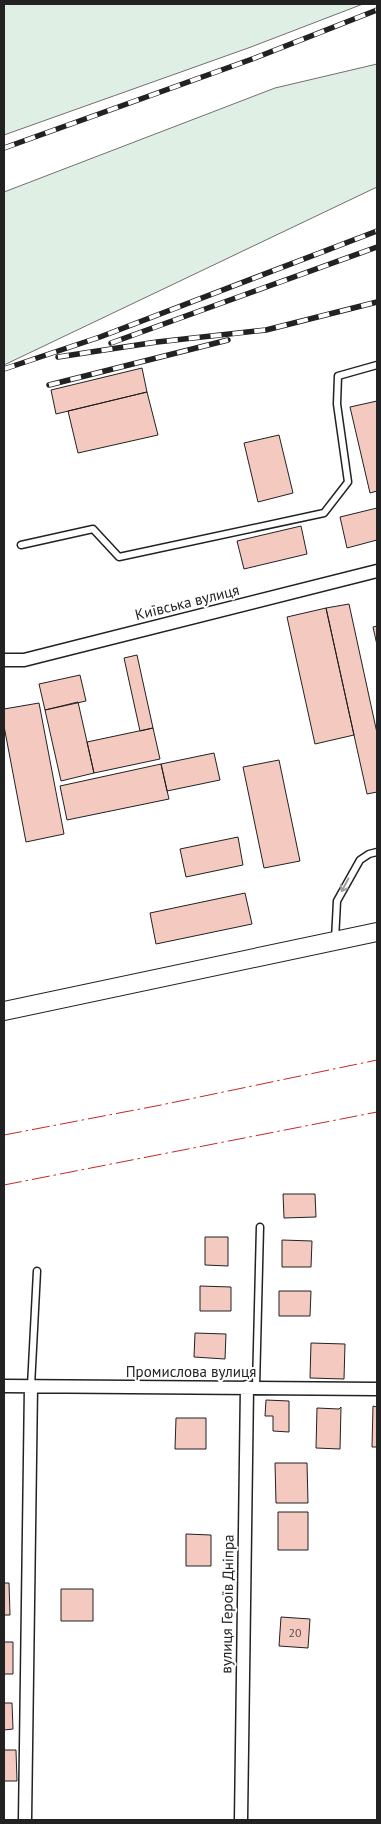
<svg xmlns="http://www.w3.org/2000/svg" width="381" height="1824" font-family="'PT Sans',sans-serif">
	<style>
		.green { fill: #e0efe3; stroke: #6f6f6f }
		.building { fill: #f3c9c0; stroke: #222 }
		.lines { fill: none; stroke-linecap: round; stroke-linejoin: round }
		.lane-casing { stroke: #222; stroke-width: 9 }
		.street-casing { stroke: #222; stroke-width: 15 }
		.secondary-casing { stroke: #222; stroke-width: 20 }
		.lane { stroke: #fff; stroke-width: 6 }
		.street { stroke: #fff; stroke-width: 12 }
		.secondary { stroke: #fff; stroke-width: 18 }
		.rail-casing { stroke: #222; stroke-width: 5.5 }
		.rail { stroke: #fff; stroke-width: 4; stroke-dasharray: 11; stroke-linecap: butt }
		.power { stroke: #c62828; stroke-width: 1; stroke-dasharray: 18 4 2.5 4; stroke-linecap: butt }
		.oneway { stroke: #9c9c9c }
		.labels { text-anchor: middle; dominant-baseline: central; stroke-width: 4; stroke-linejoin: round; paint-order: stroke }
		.number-label { font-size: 12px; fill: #564c4a }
		.street-label { font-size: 15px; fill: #222; stroke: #fff }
	</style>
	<rect width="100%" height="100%" fill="#fff"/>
	<path class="green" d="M4 4H363L251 47 4 135Z
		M377 64V187L4 365V192L275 88Z"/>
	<path class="building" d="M142 368 147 392 56 414 51 390Z
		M147 392 158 435 78 453 68 411Z
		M377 401V491L370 493 350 407Z
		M279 435 293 493 258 502 244 443Z
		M377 508V540L347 548 340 517Z
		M301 526 307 554 244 569 237 541Z
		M349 604 377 733V792L367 794 326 608Z
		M326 608 354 735 315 744 287 617Z
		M377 626V645L373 627Z
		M137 655 153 728 140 731 124 658Z
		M80 675 86 701 45 710 39 684Z
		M78 702 94 773 61 781 45 710Z
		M39 703 64 834 26 842 4 726V709Z
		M153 728 160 759 94 773 87 742Z
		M214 753 220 780 167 791 161 764Z
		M279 760 300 861 264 868 243 767Z
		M161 764 169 799 67 820 60 786Z
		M238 837 243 865 186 877 180 849Z
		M245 893 252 924 156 944 150 913Z
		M283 1194H315L316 1217 284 1218Z
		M205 1237H228V1266L205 1265Z
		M282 1240 312 1241 311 1267H282Z
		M200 1286 231 1287V1311H200Z
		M279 1291H311L310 1316H279Z
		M195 1333 226 1334 225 1359 194 1357Z
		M311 1343 345 1344 344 1379 310 1378Z
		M266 1400 289 1401V1432L273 1431V1416H265Z
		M373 1406 377 1407V1447H372Z
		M341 1407 340 1449 316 1448 317 1408 339 1409Z
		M176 1418H206V1449H175Z
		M275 1463H307L308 1503H276Z
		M278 1512H308V1550H278Z
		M186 1534 211 1535V1566H186Z
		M4 1583H9L10 1615H4Z
		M61 1589H93V1621H61Z
		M281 1617 310 1619 308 1648 279 1646Z
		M4 1642H13V1674H4Z
		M4 1703H12L13 1729 4 1730Z
		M4 1750H16L17 1781H4Z"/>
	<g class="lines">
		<defs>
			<path id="lane" d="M21 545 93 529 119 557 324 513 348 482 337 404 338 376 377 365
				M335 940 337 901 360 860 369 854 377 852
				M31 1386 37 1271
				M256 1387 260 1227"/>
			<path id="street" d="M4 660H24L377 571
				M4 1386 377 1389
				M25 1820 31 1386
				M241 1820 247 1387"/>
			<path id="secondary" d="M4 1011 377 932"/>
		</defs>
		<use href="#lane" class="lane-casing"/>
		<use href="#street" class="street-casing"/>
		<use href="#secondary" class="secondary-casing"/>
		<use href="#lane" class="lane"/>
		<use href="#street" class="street"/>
		<use href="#secondary" class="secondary"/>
		<defs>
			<path id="rail" d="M4 148 255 58 377 10
				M111 343 377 247
				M58 357 157 342 266 330 377 302
				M4 369 100 337 377 231
				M49 385 228 340"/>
		</defs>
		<use href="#rail" class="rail-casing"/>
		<use href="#rail" class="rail"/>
		<path class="power" d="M4 1135 161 1105 377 1060
			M4 1185 377 1112"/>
	</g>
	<defs><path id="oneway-shaft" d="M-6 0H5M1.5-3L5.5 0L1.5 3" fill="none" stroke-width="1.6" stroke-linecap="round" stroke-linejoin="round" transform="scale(1.25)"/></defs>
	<use class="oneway" href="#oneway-shaft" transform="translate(345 885) rotate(118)"/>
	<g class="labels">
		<g class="number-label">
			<text x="295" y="1632">20</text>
		</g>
		<g class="street-label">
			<text transform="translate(187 602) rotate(-14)">Київська вулиця</text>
			<text x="191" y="1371">Промислова вулиця</text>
			<text transform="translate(227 1604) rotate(-89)">вулиця Героїв Дніпра</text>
		</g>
	</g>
	<rect width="381" height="1824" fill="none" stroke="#222222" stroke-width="10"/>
</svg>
